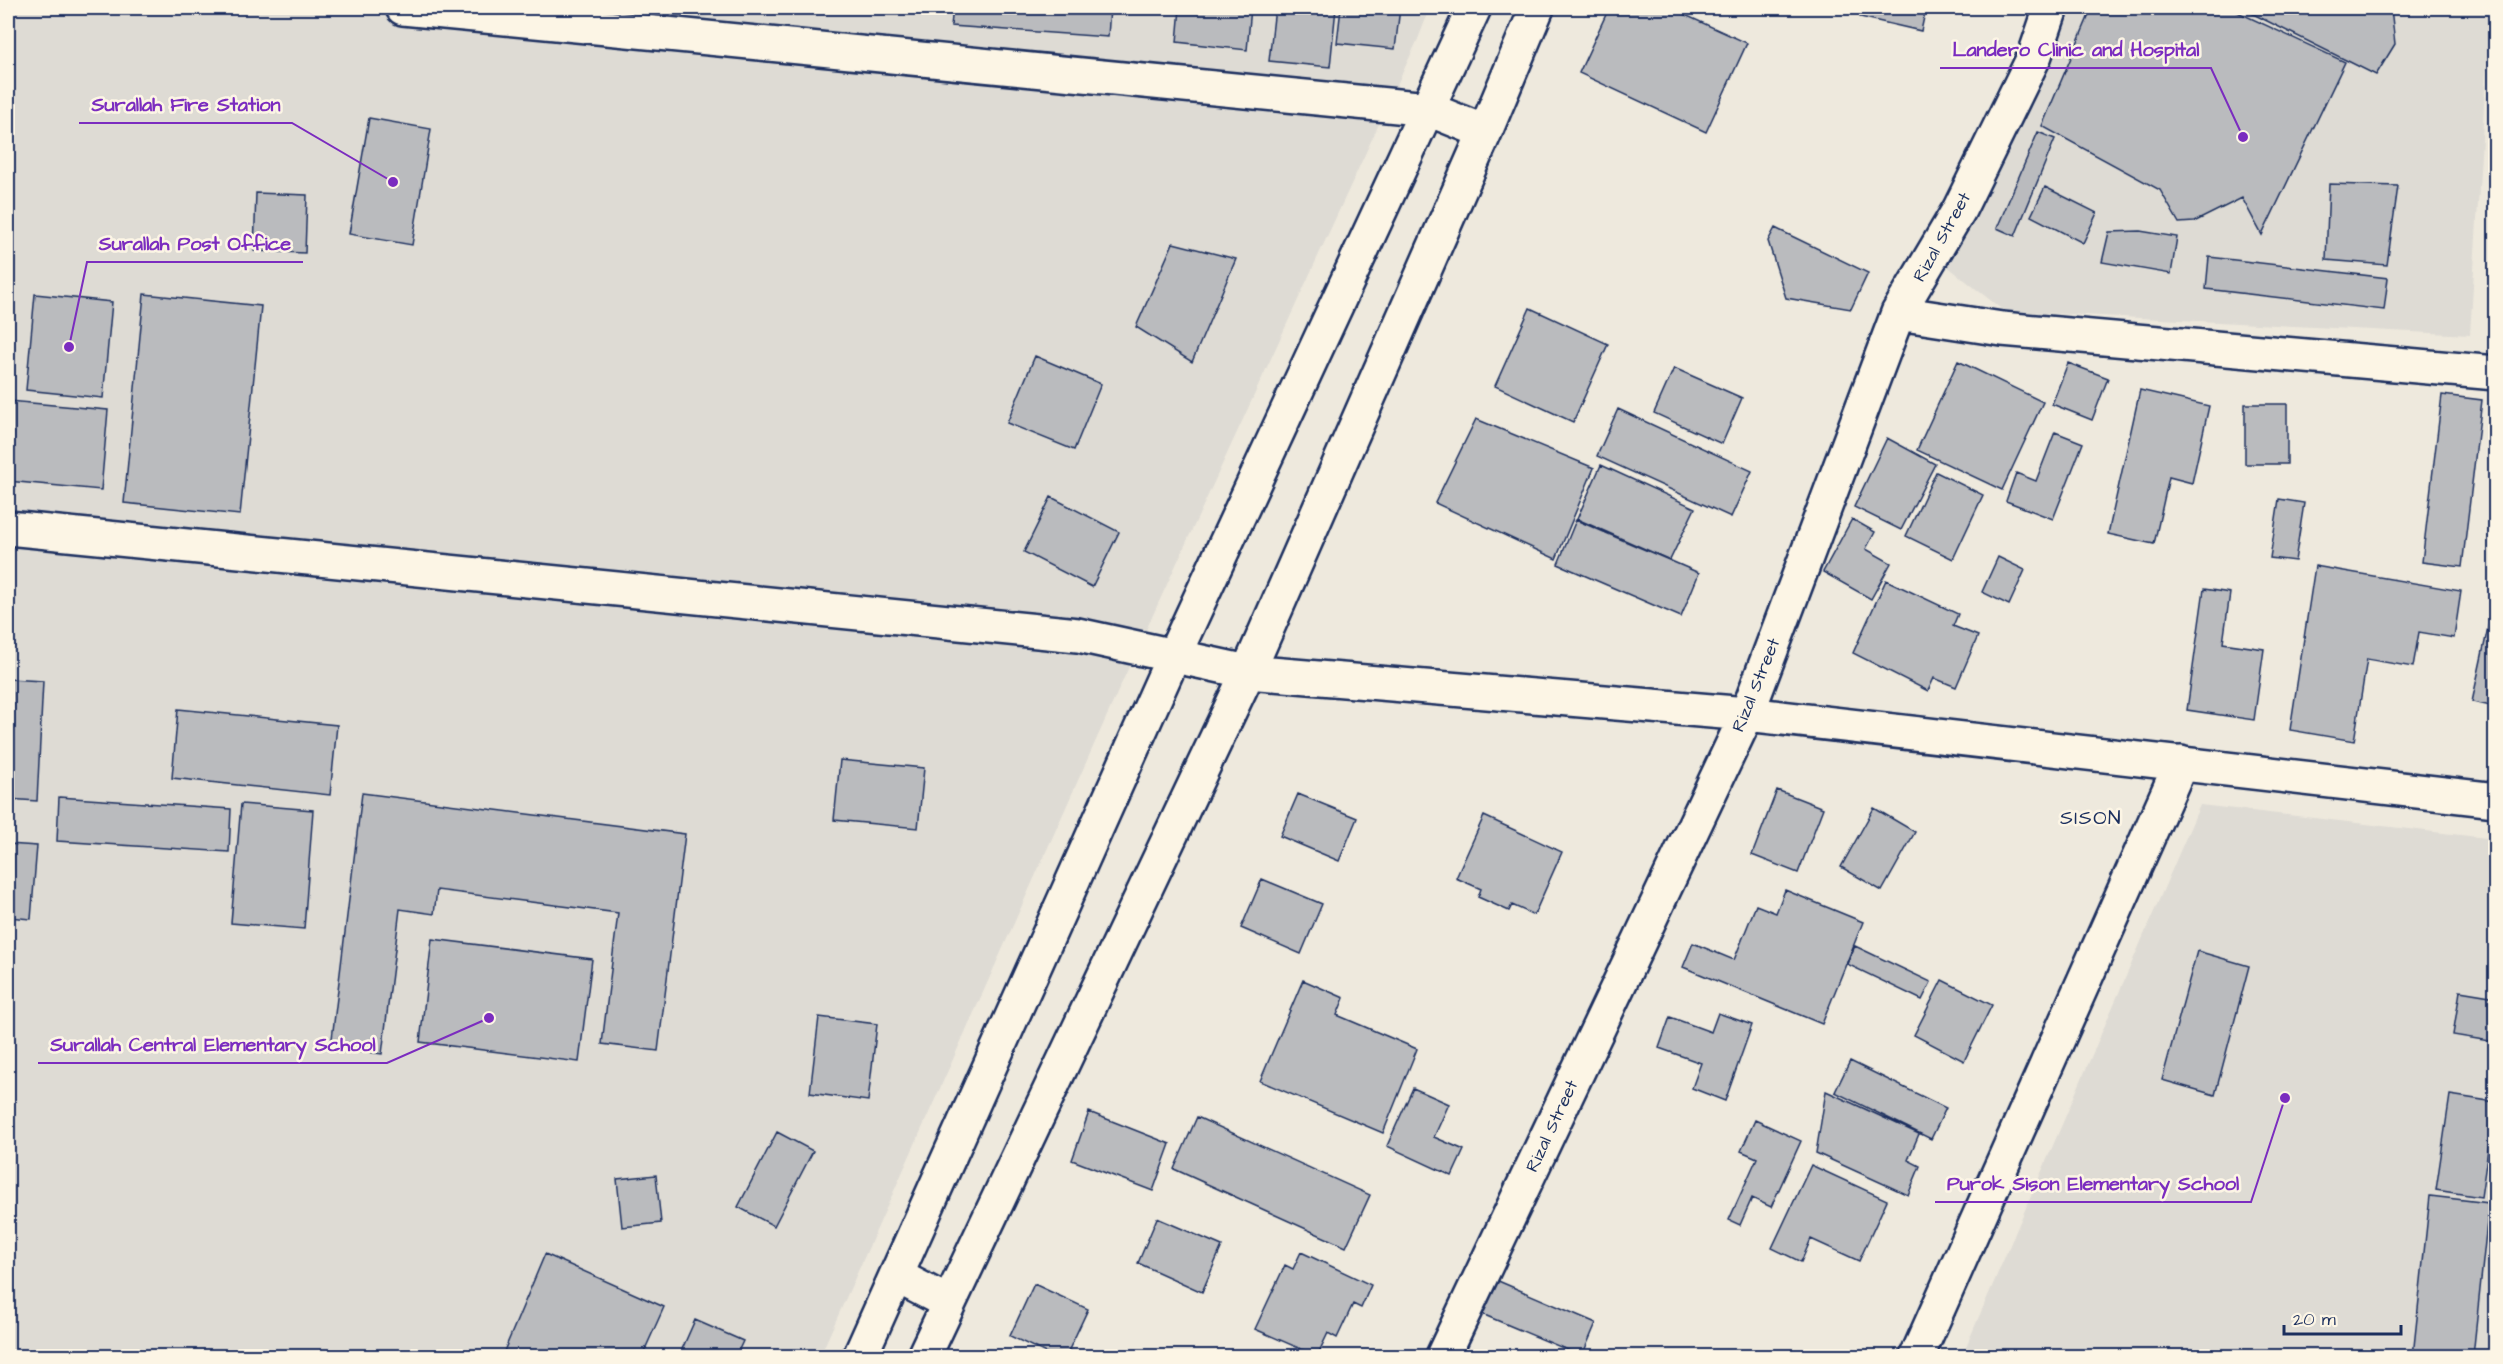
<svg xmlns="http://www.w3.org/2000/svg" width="2503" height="1364" font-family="'Architects Daughter',sans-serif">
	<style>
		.built { fill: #dedbd4 }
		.building { fill: #babbbe; stroke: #1b2f5e; stroke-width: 1.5 }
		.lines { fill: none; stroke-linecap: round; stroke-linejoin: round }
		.minor-casing { stroke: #1b2f5e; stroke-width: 38 }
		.minor { stroke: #fcf5e5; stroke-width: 33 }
		.labels { text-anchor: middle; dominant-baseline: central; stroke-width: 5; stroke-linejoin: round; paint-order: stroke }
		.street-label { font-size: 18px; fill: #1b2f5e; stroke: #fcf5e5 }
		.neighbourhood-label { font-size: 20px; letter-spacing: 1.5px; fill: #1b2f5e; stroke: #fcf5e5 }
		.leader { fill: none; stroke: #7b2cbf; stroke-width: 2 }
		.callout-dot { fill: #7b2cbf; stroke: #fcf5e5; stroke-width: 2 }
		.callout-label { font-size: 20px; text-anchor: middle; font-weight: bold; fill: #7b2cbf; stroke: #fcf5e5; stroke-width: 5; stroke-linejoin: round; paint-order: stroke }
	</style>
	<rect width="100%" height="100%" fill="#eee9dd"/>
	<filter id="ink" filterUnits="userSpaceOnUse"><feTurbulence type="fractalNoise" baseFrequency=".0167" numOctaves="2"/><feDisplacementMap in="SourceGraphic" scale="12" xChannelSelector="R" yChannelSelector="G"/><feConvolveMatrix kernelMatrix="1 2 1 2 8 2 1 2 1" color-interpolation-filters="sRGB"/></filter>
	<g filter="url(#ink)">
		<path class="built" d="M8 8H1430L1418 39 1123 680 820 1356H8Z
			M2061 8H2490L2470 335 2004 311 1947 266Z
			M2200 805 2495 839V1356H1962Z"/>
		<path class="building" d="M953 8H1110L1108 37 951 26Z
			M1180 8H1251L1247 50 1177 42Z
			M1275 8H1336L1330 67 1269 61Z
			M1341 8H1400L1395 49 1337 43Z
			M1609 8H1670L1747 43 1706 132 1579 73Z
			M1862 8H1926L1921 31 1860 17Z
			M2092 8H2229L2345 62 2262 235 2242 198 2194 222 2179 223 2160 190 2042 126Z
			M2241 8H2391L2395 44 2376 75Z
			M369 118 431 129 412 245 349 234Z
			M2038 132 2055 139 2015 236 1997 228Z
			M2329 184 2398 186 2387 265 2326 260Z
			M2045 187 2097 213 2083 243 2031 216Z
			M256 193 307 195 305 253 254 251Z
			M1775 228 1868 273 1851 309 1786 298 1768 241Z
			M2140 231 2177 237 2171 274 2102 262 2109 232Z
			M1173 243 1236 259 1192 362 1136 327Z
			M2209 257 2388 278 2384 310 2206 289Z
			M35 294 112 302 103 398 26 390Z
			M144 294 261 306 240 515 124 503Z
			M1530 308 1608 344 1573 422 1495 386Z
			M1035 356 1101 384 1074 450 1007 423Z
			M1958 361 2043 402 2002 490 1917 450Z
			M2068 363 2108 378 2092 420 2052 404Z
			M1674 368 1742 398 1722 444 1654 413Z
			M2140 390 2209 406 2192 483 2169 477 2154 544 2108 534Z
			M2442 395 2482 400 2462 567 2422 562Z
			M9 401 108 410 101 490 8 481Z
			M2245 404H2287V464H2245Z
			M1618 409 1752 471 1731 517 1597 456Z
			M1476 419 1594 468 1556 559 1435 503Z
			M2055 432 2083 443 2053 519 2006 501 2016 473 2036 481Z
			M1887 438 1935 464 1901 530 1854 507Z
			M1601 465 1695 508 1670 560 1577 519Z
			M1936 472 1983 495 1953 559 1906 536Z
			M1051 497 1119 532 1092 587 1024 552Z
			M2279 499 2304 503 2295 561 2270 558Z
			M1852 519 1875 532 1866 549 1891 563 1871 599 1823 572Z
			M1576 520 1699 573 1681 617 1558 564Z
			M1998 557 2025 570 2009 605 1982 592Z
			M2315 566 2461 591 2454 638 2419 632 2413 667 2367 659 2354 741 2290 730Z
			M1886 580 1958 614 1953 626 1978 636 1956 687 1934 678 1928 691 1853 653Z
			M2204 589 2230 593 2223 643 2264 649 2254 720 2187 710Z
			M2493 604 2496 605V707L2472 702Z
			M8 679 43 681 37 801 8 799Z
			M178 709 337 725 330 795 172 778Z
			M840 760 924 768 918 828 834 820Z
			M1777 790 1823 808 1798 873 1752 855Z
			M362 793 685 834 658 1051 602 1044 618 913 437 890 434 914 400 909 382 1054 331 1047Z
			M1298 794 1357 818 1339 861 1280 836Z
			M59 797 231 809 229 852 57 841Z
			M241 804 313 810 304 929 231 923Z
			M1874 808 1915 832 1882 891 1841 867Z
			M1484 816 1562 852 1534 915 1512 905 1509 911 1478 897 1481 889 1456 878Z
			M8 844 37 846 31 919 8 917Z
			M1262 879 1322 904 1301 954 1241 928Z
			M1785 890 1863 922 1822 1024 1683 967 1693 943 1734 960 1756 905 1776 913Z
			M432 939 592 959 579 1062 420 1042Z
			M1855 946 1931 982 1922 1000 1847 964Z
			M2197 951 2249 966 2215 1095 2162 1080Z
			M1303 980 1344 998 1337 1015 1417 1049 1383 1133 1260 1081Z
			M1942 980 1992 1005 1964 1061 1914 1035Z
			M2460 991 2496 997V1042L2453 1035Z
			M1718 1013 1752 1025 1725 1101 1692 1088 1701 1063 1659 1048 1670 1017 1711 1032Z
			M819 1017 877 1024 868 1101 810 1093Z
			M1850 1061 1946 1108 1931 1139 1835 1092Z
			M1413 1088 1449 1104 1434 1137 1464 1150 1452 1176 1387 1146Z
			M1826 1091 1919 1134 1908 1160 1920 1166 1908 1195 1816 1153Z
			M2450 1095 2495 1102 2481 1197 2436 1190Z
			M1089 1112 1170 1144 1153 1191 1072 1160Z
			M1197 1117 1370 1195 1346 1247 1174 1169Z
			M1755 1120 1801 1141 1771 1207 1752 1198 1740 1225 1729 1220 1757 1158 1741 1151Z
			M777 1132 813 1151 774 1226 738 1207Z
			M1811 1165 1887 1200 1859 1261 1811 1239 1801 1262 1772 1248Z
			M656 1175 661 1223 622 1227 617 1179Z
			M2430 1196 2489 1203 2473 1356H2413Z
			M1157 1218 1222 1246 1202 1292 1138 1263Z
			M1301 1252 1371 1285 1361 1308 1353 1304 1337 1338 1328 1333 1317 1356 1255 1329 1285 1265 1293 1269Z
			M545 1254 664 1307 642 1356H502Z
			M1496 1280 1596 1323 1582 1356 1482 1314Z
			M1034 1284 1088 1309 1066 1356H1052L1010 1336Z
			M695 1320 743 1341 736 1356H679Z"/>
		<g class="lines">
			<defs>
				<path id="minor" d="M403 8 1428 109 1485 132
					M1898 313 2002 329 2496 373
					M8 528 1078 635 1248 672 1747 714 2496 800
					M897 1276 949 1303
					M860 1356 1174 655 1474 8
					M924 1356 1248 672 1485 132 1537 8
					M1443 1356 1747 714 1898 313 1959 210 2035 55 2051 8
					M1917 1356 2181 763"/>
			</defs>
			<use href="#minor" class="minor-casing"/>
			<use href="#minor" class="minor"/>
		</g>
	</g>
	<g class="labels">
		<g class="street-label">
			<text transform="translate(1942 237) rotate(-61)">Rizal Street</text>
			<text transform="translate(1756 685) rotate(-68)">Rizal Street</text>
			<text transform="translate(1552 1126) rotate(-65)">Rizal Street</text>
		</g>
		<g class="neighbourhood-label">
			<text x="2091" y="818">SISON</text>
		</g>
	</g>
	<path class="leader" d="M2243 137L2211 68H1940M393 182L292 123H79M69 347L87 262H303M489 1018L387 1063H38M2285 1098L2251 1202H1935"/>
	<g class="callout-dot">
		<circle cx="2243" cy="137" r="6"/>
		<circle cx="393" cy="182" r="6"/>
		<circle cx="69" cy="347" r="6"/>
		<circle cx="489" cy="1018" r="6"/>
		<circle cx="2285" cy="1098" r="6"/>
	</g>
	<g class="callout-label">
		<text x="2076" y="56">Landero Clinic and Hospital</text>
		<text x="186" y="111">Surallah Fire Station</text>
		<text x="195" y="250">Surallah Post Office</text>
		<text x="213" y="1051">Surallah Central Elementary School</text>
		<text x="2093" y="1190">Purok Sison Elementary School</text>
	</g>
	<rect width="2503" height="1364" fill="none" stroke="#fcf5e5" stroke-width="30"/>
	<rect x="15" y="15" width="2473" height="1334" fill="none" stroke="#1b2f5e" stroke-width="2" filter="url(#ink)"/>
	<path d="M2284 1325v9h117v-9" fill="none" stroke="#1b2f5e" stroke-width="3"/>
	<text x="2293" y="1325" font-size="18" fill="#1b2f5e" stroke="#fcf5e5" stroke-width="4.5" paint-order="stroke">20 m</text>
</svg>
